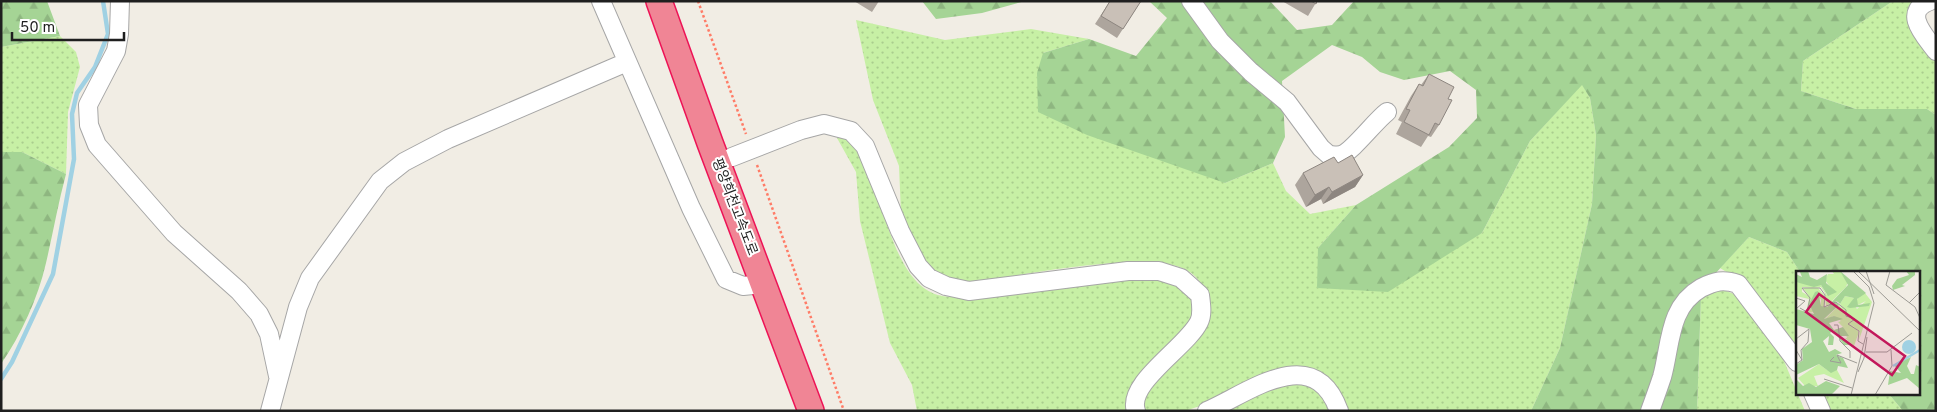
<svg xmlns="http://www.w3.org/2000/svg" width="1937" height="412" font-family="Overpass,'Noto Sans KR',sans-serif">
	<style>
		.grass { fill: url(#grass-dots) }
		.forest { fill: url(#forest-firs) }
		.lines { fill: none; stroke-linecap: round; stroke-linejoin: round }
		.stream { stroke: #a0d1e3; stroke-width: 4.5 }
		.minor-casing { stroke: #a6a6a6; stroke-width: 20 }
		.highway-casing { stroke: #ed1356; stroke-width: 28 }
		.path { stroke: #ff7c67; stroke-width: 2.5; stroke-dasharray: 2.5 2.5; stroke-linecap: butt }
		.minor { stroke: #fff; stroke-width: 18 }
		.highway { stroke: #f08595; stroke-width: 25 }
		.wall { fill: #ada59d }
		.shaded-wall { fill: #8d8680 }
		.building { fill: #c9c0b7; stroke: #8d8680 }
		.labels { text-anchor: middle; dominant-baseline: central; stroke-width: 4; stroke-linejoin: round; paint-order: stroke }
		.street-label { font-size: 14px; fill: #1f1f1f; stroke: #fff }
		.inset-river { fill: none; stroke: #a0d1e3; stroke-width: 2.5 }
		.inset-road { fill: none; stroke: #9d9b95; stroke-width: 1 }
		.view { fill: #c2185b; fill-opacity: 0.15; stroke: #c2185b; stroke-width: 2.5 }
		.inset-edge { fill: none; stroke: #1f1f1f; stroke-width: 2.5 }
	</style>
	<defs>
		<pattern id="grass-dots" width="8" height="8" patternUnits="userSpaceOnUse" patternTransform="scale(1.25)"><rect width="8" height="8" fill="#c7f0a5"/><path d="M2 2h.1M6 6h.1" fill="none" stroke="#aacd8e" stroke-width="1.8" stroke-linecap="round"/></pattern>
		<pattern id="forest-firs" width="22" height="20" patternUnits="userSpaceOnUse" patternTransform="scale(1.25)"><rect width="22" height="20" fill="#a5d495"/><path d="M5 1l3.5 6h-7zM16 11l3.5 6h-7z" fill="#8eb680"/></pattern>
	</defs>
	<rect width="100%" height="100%" fill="#f1ede4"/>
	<path class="grass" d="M1893 1H1919L1913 6 1907 20 1914 33 1936 60V115L1927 109H1856L1801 91 1803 61Z
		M856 20 945 40 1031 29 1089 39 1043 53 1225 183 1273 163 1286 191 1310 214 1356 205 1318 248V288L1482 233 1530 141 1582 84 1590 98 1596 135 1592 204 1560 348 1531 411H1347L1309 369 1185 411H1144L1141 402 1209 297C1202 284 1197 274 1182 268 1144 251 1021 275 977 282H953L932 274 921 257 901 214 899 166 873 100Z
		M60 36 76 52 80 67 68 112 66 174 22 152H1V47Z
		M842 133C846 138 852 142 856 147 883 183 889 281 938 295 945 297 954 297 961 297L1135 277 1165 279 1183 286 1193 296 1196 307 1191 326 1128 394 1126 411H917L912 385 890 343 860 221 856 172 837 138Z
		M1749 237 1787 252 1800 272H1797V352C1772 311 1762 293 1720 268Z
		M1719 288 1736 295 1779 349 1805 411H1697L1701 297Z
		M1296 381C1314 388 1324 394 1334 411H1222L1275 383Z
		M1821 393H1888L1903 411H1831Z"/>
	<path class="forest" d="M1 1H47L60 36 1 47Z
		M922 1H1025L982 13 936 19Z
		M1149 1H1270L1297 30 1332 25 1354 1H1893L1803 61 1801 91 1856 109H1927L1936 115V411H1903L1888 393H1918V272H1800L1787 252 1749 237 1714 275 1680 296 1644 411H1531L1560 348 1592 204 1596 135 1590 98 1582 85 1530 141 1482 233 1388 292 1317 288 1318 248 1356 205 1449 147 1477 118 1476 90 1450 71 1404 80 1380 72 1362 57 1332 45 1282 81 1285 137 1273 163 1225 183 1087 135 1038 112 1037 73 1043 53 1089 39 1136 56 1167 18Z
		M1 152H22L66 174C58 204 53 233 46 263 38 298 21 335 1 364Z
		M1701 297 1697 411H1655L1681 319Z"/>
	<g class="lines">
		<path class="stream" d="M1 379 12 362 53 274 74 159 72 114 77 93 95 67 108 34 103 1"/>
		<defs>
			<path id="minor" d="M120 1 119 34 116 51 88 105 89 125 97 145 174 233 239 291 259 314 269 334 278 376
				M601 1 691 208 726 279 743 286 763 284
				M1191 1 1220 41 1251 72 1287 102 1321 148 1329 155C1332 155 1337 156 1341 155 1352 152 1375 121 1387 112
				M1930 1C1901 12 1925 36 1936 51
				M732 157 801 130 824 124 851 131 865 146 900 231 918 266 929 278 946 286 969 291 1128 271H1159L1181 278 1200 295C1201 304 1203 314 1199 322 1187 347 1126 383 1136 411
				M1813 393 1821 411
				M270 411 298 307 310 278 380 181 404 162 448 139 627 62
				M1207 411C1250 392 1314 341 1339 411
				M1650 411C1654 400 1658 389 1662 377 1671 345 1668 307 1701 288 1715 281 1723 279 1738 284L1797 362"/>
			<path id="highway" d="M659 1 710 143 811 411"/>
		</defs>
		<use href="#minor" class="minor-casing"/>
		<use href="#highway" class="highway-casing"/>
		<path class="path" d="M698 1 746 134
			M757 165 844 411"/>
		<use href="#minor" class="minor"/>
		<use href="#highway" class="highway"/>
	</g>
	<path class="wall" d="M854 1H879L872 12Z
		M1110 1H1141L1117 38 1095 24Z
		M1282 1H1317L1308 16Z
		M1429 74 1448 99 1439 125 1431 137 1428 136 1421 147 1396 134 1402 122 1398 120 1411 96 1419 84 1421 85Z
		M1338 163 1363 175 1355 187 1323 204 1321 199 1306 207 1295 185 1303 173Z"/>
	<path class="shaded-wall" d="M1363 175 1355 187 1323 204 1332 192Z
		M1329 187 1321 199 1306 207 1315 195Z"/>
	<path class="building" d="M1110 1H1141L1123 29 1101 16Z
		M1311 1H1317L1316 4Z
		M1429 74 1454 87 1448 99 1452 100 1439 125 1435 123 1429 135 1404 122 1410 110 1406 109 1419 84 1423 86Z
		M1352 155 1363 175 1332 192 1329 187 1315 195 1303 173 1334 157 1338 163Z"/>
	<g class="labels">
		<g class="street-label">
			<text transform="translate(734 207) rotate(69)">평양희천고속도로</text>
		</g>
	</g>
	<g transform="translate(1796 271)">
		<rect width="124" height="124" fill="#f1ede4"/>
		<path d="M36 0H44L52 11 50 16 30 36 29 22 25 16 17 17 6 16V21L13 25 7 17H22L28 24V36L25 35V28L17 26 14 37 19 41 10 42 13 28 0 25V11L25 14 31 24 37 20 29 9 32 3H38ZM65 17 76 31 63 69 64 61 52 51 63 61 58 75 49 67H51L47 56 42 51 45 50 38 45 28 49 43 34 46 37 44 33 49 25 58 27 56 31 61 38 70 30 62 34 60 30 67 20ZM23 93 31 99H41L48 112 28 103 18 105 22 115H9L2 107Z" fill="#c7f0a5"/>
		<path d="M12 0 14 6 21 9 31 3 30 12 41 21 32 25 25 14 18 16 0 11V3L6 6 4 1ZM44 0 70 22 61 28 62 34 74 32 73 35 54 37 51 36 58 27 49 25 44 33 42 31 39 30 43 34 28 48 38 45 47 48 33 52 38 59 47 56 53 65H45V68L55 74H48L37 59 34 62 38 66 37 74H32L33 65 27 70 33 81 39 78 46 82 40 84 47 87 52 97 42 95 41 99 35 102 23 93 0 104V94L7 89 6 78 16 71 14 58 0 54V38L18 43 13 33 19 21 22 20 25 35 31 36 52 14ZM110 0H119V4L106 14 109 15 97 19 96 15 101 8 113 4ZM115 86 111 95 115 103H118L120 94 124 96V118L111 107 92 114 94 100 105 102 98 94ZM0 108 7 115 13 112 20 116 30 110 44 115 35 124H1Z" fill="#a5d495"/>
		<path d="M106 76a7 7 0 1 1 14 0a7 7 0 1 1-14 0Z" fill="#a0d1e3"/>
		<path class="inset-river" d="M97 95 124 79"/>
		<path class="inset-road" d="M62 0 124 60M70 0 78 23M94 0 90 14 119 36 124 47M0 27 9 30 0 38M113 32 124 21M4 37 11 41 14 27 6 17H24L29 24 28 36 40 31 50 39V45L59 48 52 53 63 60 62 70 67 73M38 54H42L44 70 54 80V87M0 68 13 58 12 71 5 79 6 89M0 79 6 89 0 93M70 81H91L116 62M38 86 34 90 45 92 41 84 61 92M62 101 68 87 71 66M28 108 56 117M55 124 78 32 73 16 57 0M79 124 96 95 95 79"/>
		<path class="view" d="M23 23 109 85 96 104 10 41Z"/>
		<rect width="124" height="124" class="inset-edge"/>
	</g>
	<rect width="1937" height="412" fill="none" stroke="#1f1f1f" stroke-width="5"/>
	<path d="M12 32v8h112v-8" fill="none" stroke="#1f1f1f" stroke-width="2.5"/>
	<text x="20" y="32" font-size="15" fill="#1f1f1f" stroke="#ffffff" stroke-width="4" paint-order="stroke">50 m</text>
</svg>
